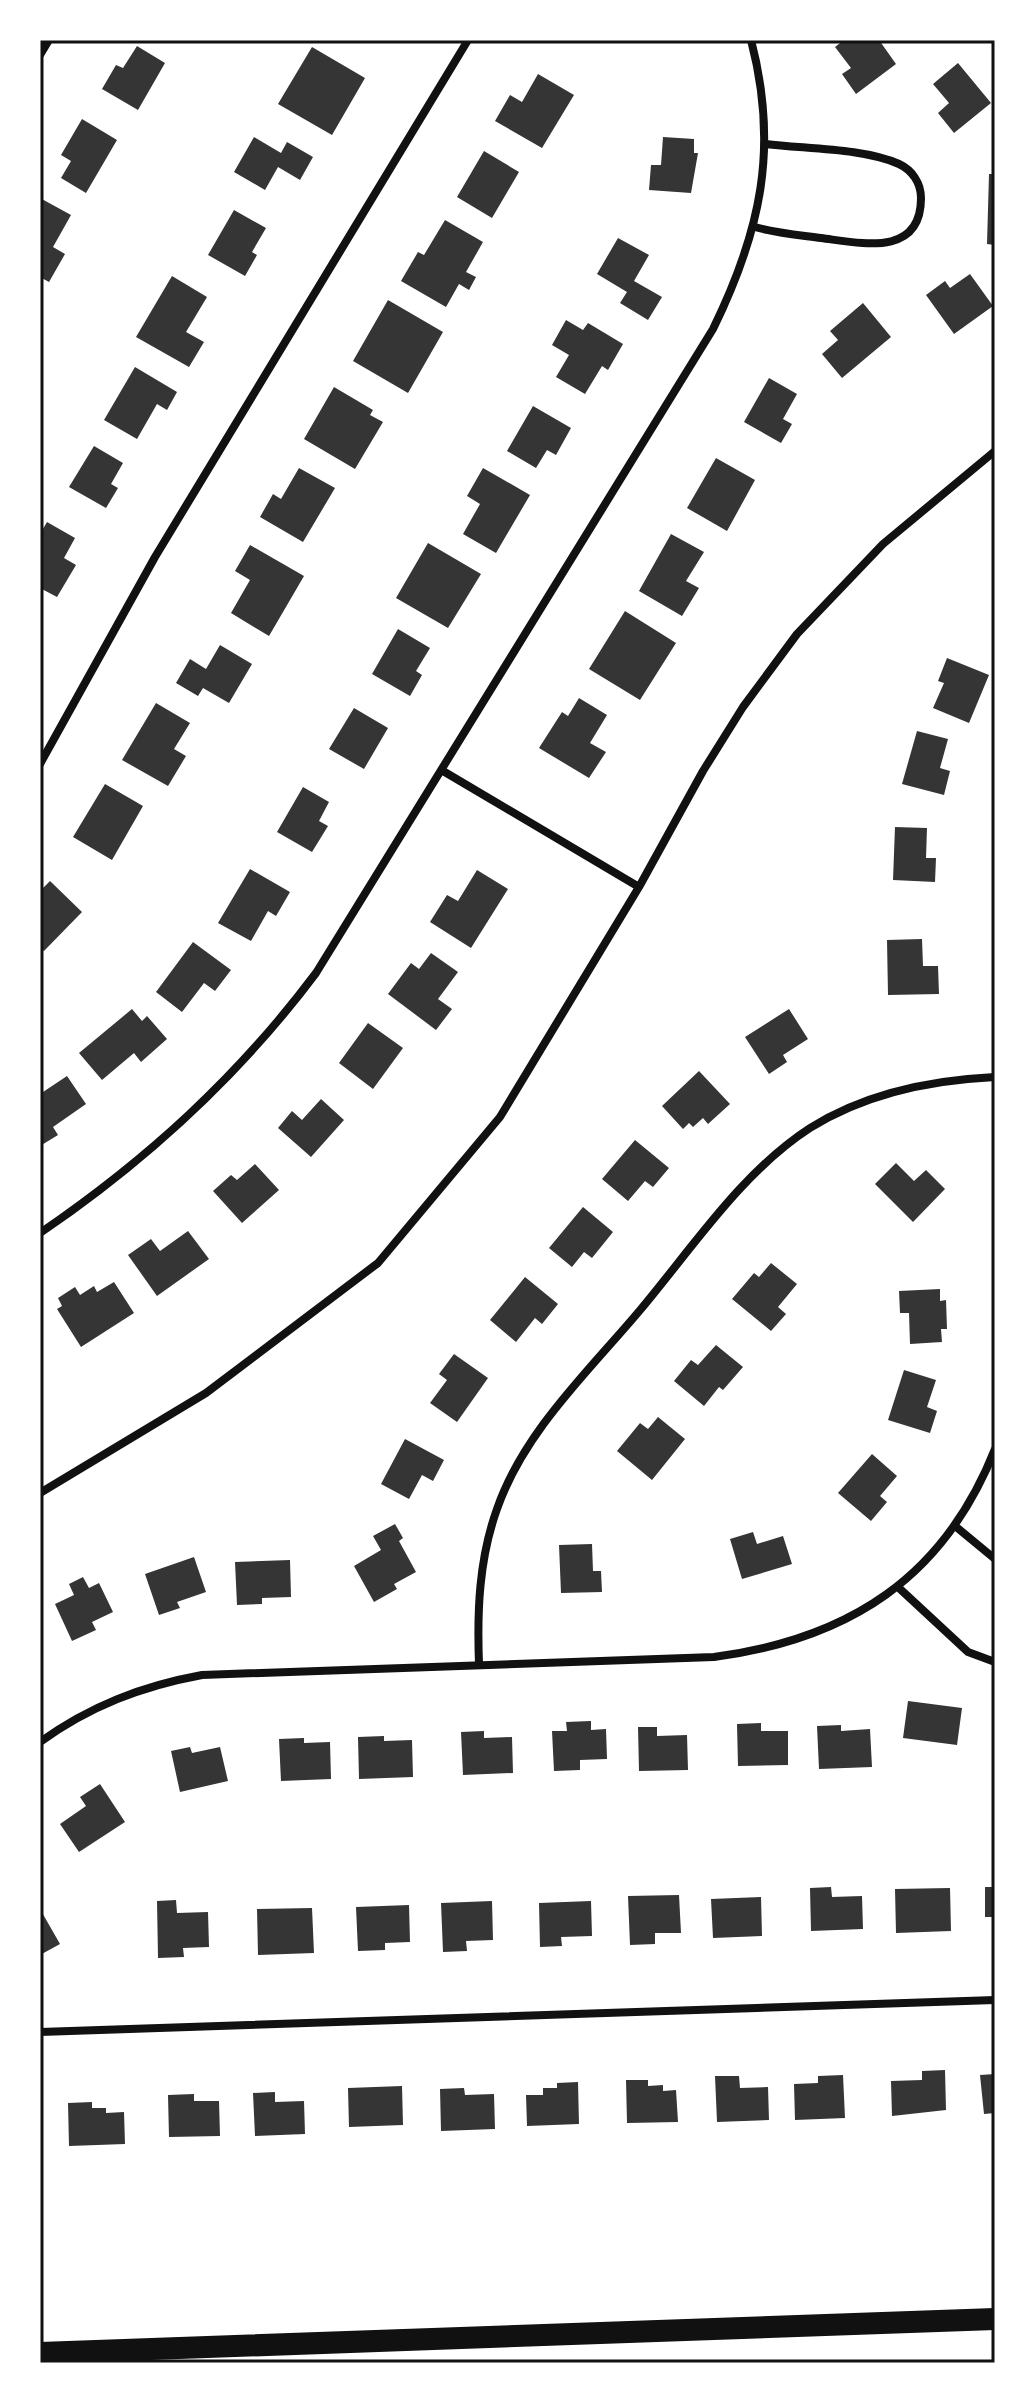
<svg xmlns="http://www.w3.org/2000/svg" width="1035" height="2403" font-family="Signika,sans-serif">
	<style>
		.building { fill: #353535 }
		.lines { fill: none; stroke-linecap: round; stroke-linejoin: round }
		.minor { stroke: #111; stroke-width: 8 }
		.motorway { stroke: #111; stroke-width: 22 }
		.neatline { fill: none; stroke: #111; stroke-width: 3 }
	</style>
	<rect width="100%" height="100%" fill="#fff"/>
	<path class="building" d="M844 40H879L896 64 856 94 842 74 851 68 835 47Z
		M137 46 165 63 138 110 102 89 116 65 123 68Z
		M312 47 365 78 332 135 278 104Z
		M958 63 991 103 954 133 938 113 949 103 933 84Z
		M538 74 574 95 542 148 495 121 510 95 522 102Z
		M82 119 117 140 86 193 61 178 71 161 61 155Z
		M254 137 281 153 287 142 313 157 300 180 278 167 265 190 234 172Z
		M663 137 694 139V153H698L691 193 649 190 651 165H661Z
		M484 151 519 172 492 218 457 197Z
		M989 174H995V245L987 244Z
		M40 198 71 215 53 247 65 254 49 282 40 277Z
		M234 210 266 228 252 252 257 255 245 276 208 255Z
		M445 220 483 242 466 272 476 277 469 290 459 284 446 307 401 281 418 252 424 255Z
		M618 238 649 255 634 281 662 297 648 320 620 303 627 292 597 274Z
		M970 274 993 306 954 334 926 295 945 281 950 288Z
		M172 276 207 297 186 332 204 342 189 367 136 337Z
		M388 300 443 332 408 393 353 361Z
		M863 303 891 337 842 378 822 354 838 340 830 331Z
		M566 320 583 330 588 323 623 344 608 370 602 366 585 394 556 377 569 355 552 345Z
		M135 367 177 392 167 410 157 404 137 439 104 420Z
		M769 378 797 394 783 419 792 424 781 443 744 422Z
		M334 387 373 410 370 415 383 422 355 469 304 439Z
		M533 406 571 428 556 455 547 450 536 468 507 451Z
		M94 446 123 463 111 484 118 488 106 508 69 487Z
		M716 458 755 480 727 531 687 508Z
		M299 468 335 488 303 542 260 517 273 494 281 499Z
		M483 468 530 495 496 553 463 534 480 504 467 496Z
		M47 522 75 538 64 558 76 565 57 597 40 588V534Z
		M671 534 704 552 686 581 699 588 682 616 639 591Z
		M428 543 481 574 448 628 396 598Z
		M250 545 304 576 269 636 231 613 250 580 235 571Z
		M625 611 676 643 640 700 589 669Z
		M398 629 430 648 416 671 422 675 410 696 372 674Z
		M220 645 252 664 229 703 203 688 198 696 176 683 190 659 206 669Z
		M947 658 989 675 969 723 933 708 944 683 938 681Z
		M579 698 607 715 590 743 606 752 589 778 539 748 562 712 568 716Z
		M156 703 190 723 174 749 186 756 168 786 122 760Z
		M354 708 388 728 364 769 329 749Z
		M917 731 948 739 940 768 950 771 944 795 902 784Z
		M105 784 143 806 112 860 73 837Z
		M303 787 329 802 319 821 328 826 312 852 277 832Z
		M895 827 927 828 926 858H936L935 882 893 880Z
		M250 869 290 892 276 916 268 911 251 941 218 923Z
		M477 870 508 889 471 948 430 922 447 895 458 901Z
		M50 881 82 912 44 951 40 948V891Z
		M922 939 923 966H938L939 994 888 995 887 940Z
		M193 942 231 970 215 991 204 983 182 1012 156 992Z
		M431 953 458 972 438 999 452 1009 436 1030 388 994 411 963 419 969Z
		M132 1009 142 1021 147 1016 167 1039 141 1062 134 1053 102 1080 79 1053Z
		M789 1009 808 1039 783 1055 787 1062 769 1074 745 1037Z
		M368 1023 403 1048 373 1089 339 1063Z
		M699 1071 730 1104 708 1124 703 1118 693 1127 689 1123 683 1129 662 1106Z
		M67 1076 86 1104 53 1127 58 1135 40 1146V1094Z
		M321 1099 344 1120 311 1157 278 1128 292 1111 302 1120Z
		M635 1140 669 1168 653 1187 645 1181 628 1201 602 1179Z
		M896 1163 914 1181 926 1170 945 1189 913 1222 875 1184Z
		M255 1164 279 1190 242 1223 213 1191 231 1175 237 1180Z
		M583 1207 613 1232 592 1258 584 1252 572 1267 549 1248Z
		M188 1231 209 1259 157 1296 128 1255 151 1239 160 1251Z
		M771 1263 797 1284 778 1307 786 1314 771 1331 732 1299 754 1273 759 1277Z
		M525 1277 558 1304 542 1324 535 1318 516 1342 490 1320Z
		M114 1282 134 1313 81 1347 57 1309 62 1306 58 1298 75 1287 80 1295 94 1286 97 1292Z
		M940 1289V1301L946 1300 947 1329H941L942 1342 910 1344 909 1313H900L899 1291Z
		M716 1345 743 1367 723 1390 719 1387 704 1406 674 1381 691 1360 698 1365Z
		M454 1354 488 1378 457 1422 430 1403 447 1380 439 1374Z
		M904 1370 936 1380 927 1407 937 1411 930 1433 888 1420Z
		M658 1417 685 1439 652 1480 617 1451 640 1423 648 1429Z
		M405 1439 444 1460 433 1481 422 1475 409 1499 381 1484Z
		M872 1454 897 1476 880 1496 887 1502 871 1521 838 1493Z
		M395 1524 403 1538 399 1541 416 1572 394 1584 397 1589 374 1602 354 1566 381 1550 373 1536Z
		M753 1532 757 1544 783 1536 792 1564 742 1579 730 1539Z
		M592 1544 593 1571H601L602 1592 561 1593 559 1545Z
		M194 1557 206 1592 177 1602 180 1608 159 1615 145 1574Z
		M290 1560 291 1597 262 1598V1604L237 1605 235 1562Z
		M83 1577 89 1588 99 1583 113 1612 92 1622 96 1630 72 1641 55 1604 74 1595 69 1584Z
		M908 1701 962 1708 957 1745 903 1738Z
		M591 1721V1730L606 1729 607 1759 580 1760V1770L554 1771 552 1731H567L566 1722Z
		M761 1723V1731H788V1765L738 1766 737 1724Z
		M841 1725V1731L870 1729 872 1767 819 1769 817 1726Z
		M638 1727H657V1736L687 1735 688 1770 639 1771Z
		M484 1731V1738L512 1737 513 1773 463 1775 461 1732Z
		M384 1736V1741L412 1740 413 1777 359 1779 358 1737Z
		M304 1738V1743L330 1742 331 1779 281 1781 279 1739Z
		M190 1747 192 1753 220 1747 228 1781 180 1792 171 1751Z
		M100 1784 125 1822 79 1852 60 1824 86 1806 80 1797Z
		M831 1887 832 1897 862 1896 863 1929 811 1931 810 1888Z
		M985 1887H995V1917H985Z
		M950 1888 951 1931 896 1933 895 1889Z
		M679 1895 681 1933H655V1944L630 1945 628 1896Z
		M761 1897 762 1936 713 1938 711 1899Z
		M176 1900 177 1913 208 1912 209 1947 183 1948 184 1957 158 1958 157 1901Z
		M492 1901 493 1940 466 1941 467 1951 443 1952 441 1903Z
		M591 1901 592 1936 561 1937 562 1946 540 1947 539 1903Z
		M409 1905 410 1942 385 1943V1950L358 1951 356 1907Z
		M312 1908 314 1953 258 1955 257 1909Z
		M40 1909 60 1944 40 1955Z
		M945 2070 946 2110 892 2116 891 2081 922 2080V2071Z
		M995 2074V2113L984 2114 980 2075Z
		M843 2075 845 2118 795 2120 794 2084 818 2083V2076Z
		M715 2076H739L740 2088 768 2087 769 2120 717 2122Z
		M626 2080H648V2086L663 2085V2091L676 2090 678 2122 627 2123Z
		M578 2082 579 2124 527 2126 526 2095H543V2088H557V2083Z
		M402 2086 403 2125 349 2127 348 2088Z
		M464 2088 465 2095 494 2094 495 2129 441 2131 440 2089Z
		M275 2092V2102L304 2101 305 2134 255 2136 253 2093Z
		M194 2094V2101H219L220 2136 169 2137 168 2095Z
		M92 2102V2108H106V2113L124 2112 125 2144 69 2146 68 2103Z"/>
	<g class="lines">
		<path class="minor" d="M40 55 49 40
			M755 227C776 233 799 235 821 238 860 243 921 258 921 198 921 183 912 170 899 164 863 148 805 149 766 144
			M40 764 155 557 468 40
			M443 771 639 887
			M40 1233C147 1160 238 1077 316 973L713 329C761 231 779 147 751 40
			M40 1493 206 1393 378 1263 500 1117 639 887 703 771 743 707 797 634 883 544 995 451
			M955 1526 995 1559
			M899 1588 968 1652 995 1662
			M479 1664C477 1611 479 1559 497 1509 524 1431 590 1370 641 1309 693 1247 742 1172 810 1128 866 1093 931 1080 995 1077
			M40 1742C90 1706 142 1686 202 1675L714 1657C849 1639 944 1578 995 1449
			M40 2032 995 2000"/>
		<path class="motorway" d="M40 2353 995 2319"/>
	</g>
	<rect width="1035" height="2403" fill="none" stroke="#ffffff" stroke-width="84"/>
	<rect x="42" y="42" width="951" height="2319" class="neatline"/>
</svg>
